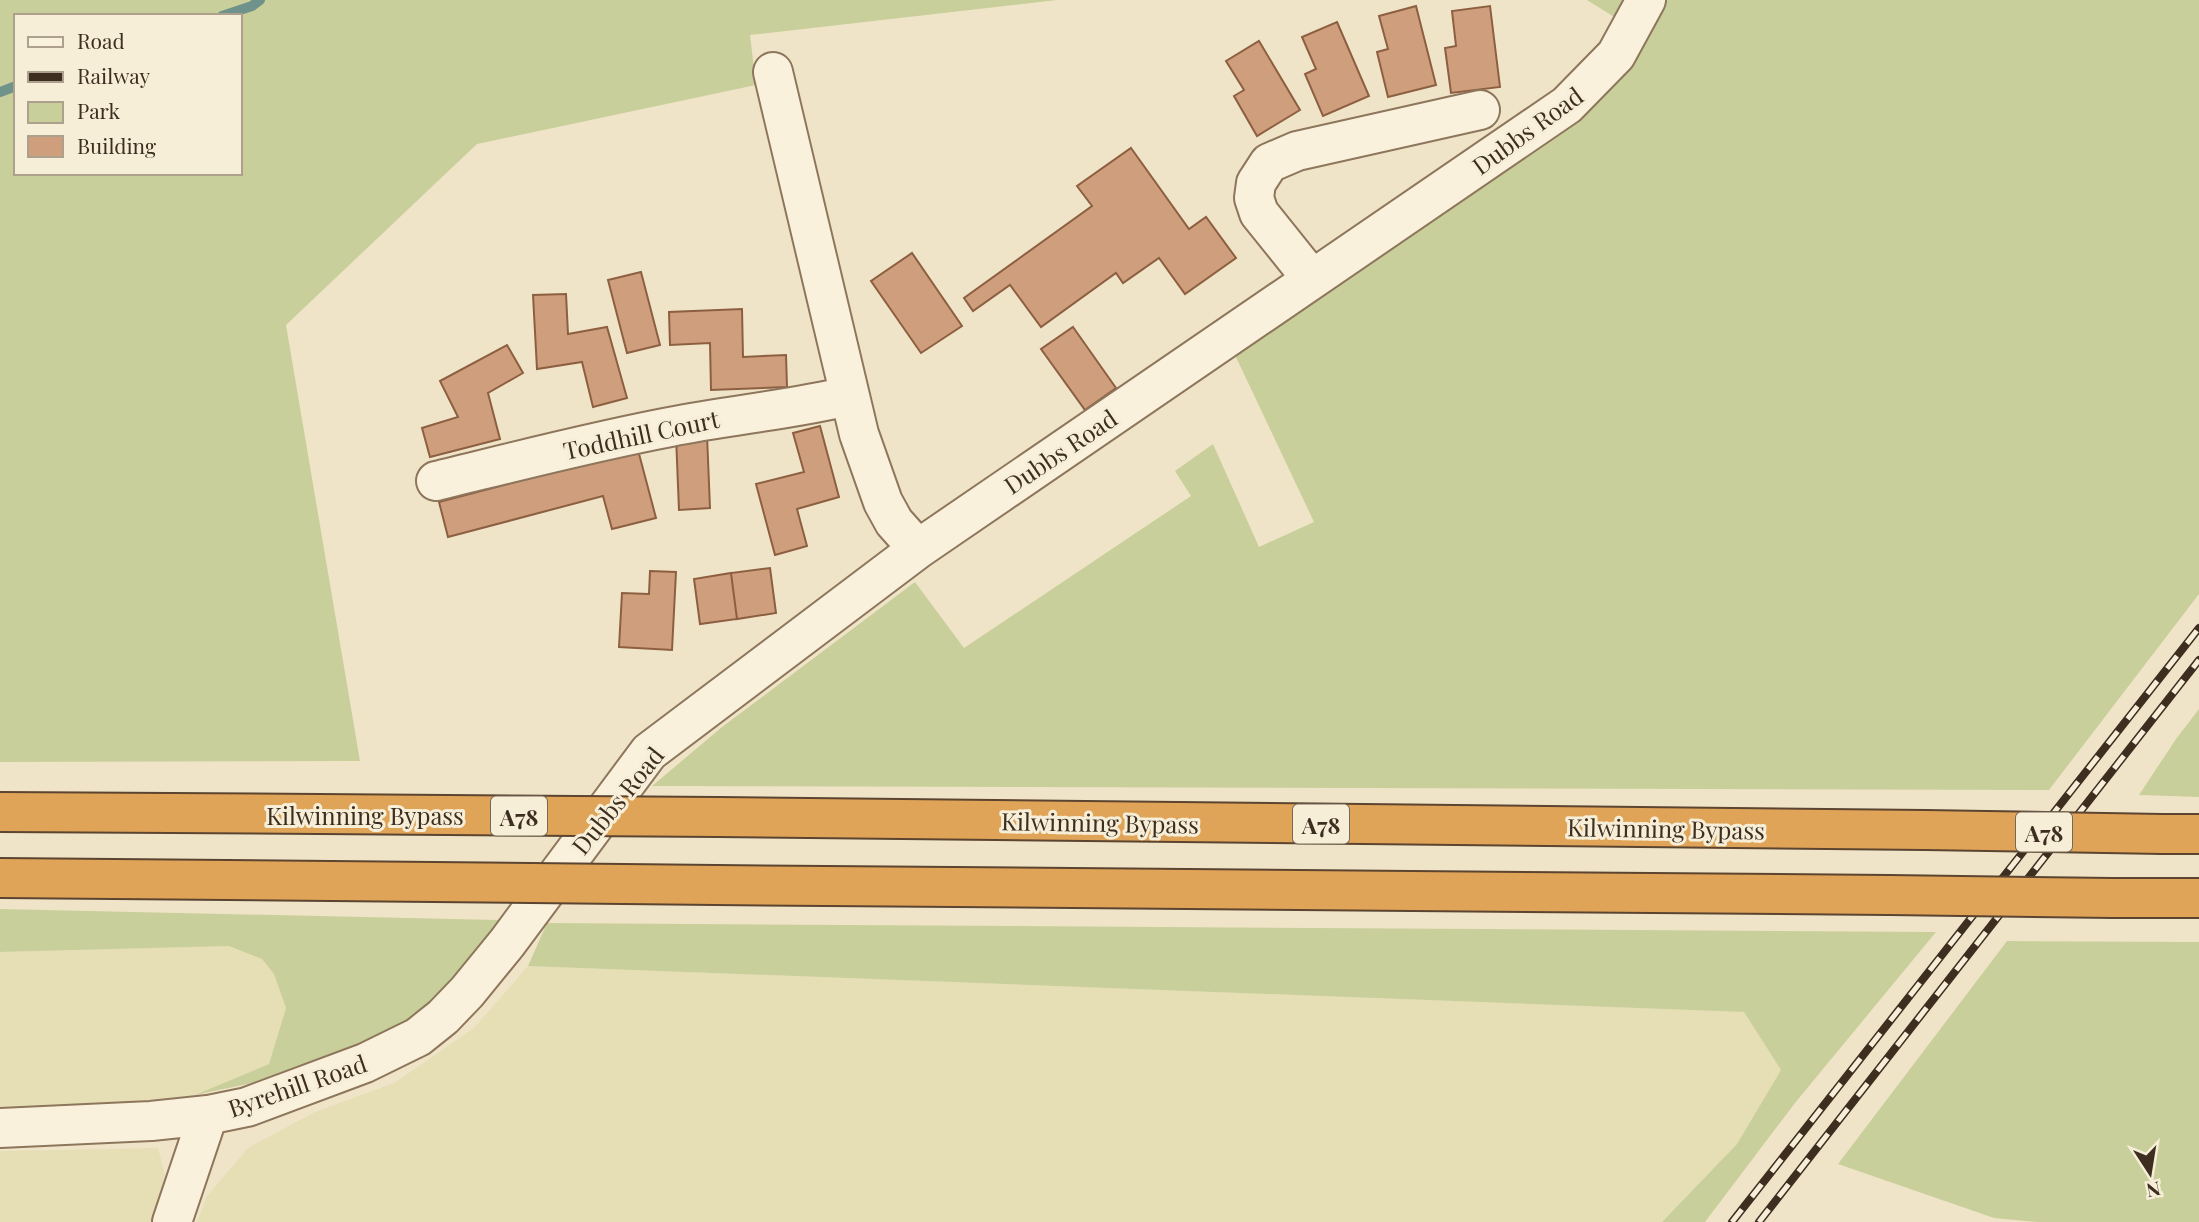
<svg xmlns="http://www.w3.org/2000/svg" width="2199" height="1222" font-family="'Playfair Display',serif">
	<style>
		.farmland { fill: #e6deb5 }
		.green { fill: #c9cf9b; fill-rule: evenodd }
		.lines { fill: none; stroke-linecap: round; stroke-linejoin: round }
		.stream { stroke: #6f938a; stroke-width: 10 }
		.building { fill: #cf9f7d; stroke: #8d5f41; stroke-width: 2 }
		.minor-casing { stroke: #8d765c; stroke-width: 42 }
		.highway-casing { stroke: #5b4430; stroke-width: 42 }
		.minor { stroke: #faf1dc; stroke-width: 38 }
		.highway { stroke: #e0a458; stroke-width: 38 }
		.rail-casing { stroke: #3d2e20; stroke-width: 8 }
		.rail { stroke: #f7eed8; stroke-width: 5; stroke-dasharray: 16; stroke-linecap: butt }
		.highway-bridge-casing { stroke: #5b4430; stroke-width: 42; stroke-linecap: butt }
		.highway-bridge { stroke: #e0a458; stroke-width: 38 }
		.labels { text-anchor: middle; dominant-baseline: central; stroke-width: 6; stroke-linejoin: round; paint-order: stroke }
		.shield { fill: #f7eed8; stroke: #756857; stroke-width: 2 }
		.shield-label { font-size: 23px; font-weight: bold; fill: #3d2e20 }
		.street-label { font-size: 24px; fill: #3d2e20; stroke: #f7eed8 }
	</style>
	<rect width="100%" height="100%" fill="#f0e4c8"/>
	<path class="farmland" d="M229 946 262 959 274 974 286 1008 269 1064 195 1095 0 1115V952Z
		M528 966 1744 1012 1781 1070 1737 1144 1662 1222H197L207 1196 248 1148 315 1112 394 1083 474 1028Z
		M158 1148 165 1175 151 1222H0V1151Z"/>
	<path class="green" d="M0 0H1057L750 35 756 85 477 144 286 325 360 761 0 762ZM16 16H240V173H16Z
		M1587 0H1631L1619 20Z
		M1666 0H2199V594L2049 790 652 786 722 727 915 582 964 648 1191 496 1175 471 1213 444 1259 547 1314 522 1234 353 1629 62Z
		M2199 709V797L2139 795 2176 739Z
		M0 909 498 920 466 965 432 1001 383 1042 300 1073 195 1095 269 1064 286 1008 274 974 262 959 229 946 0 952Z
		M547 923 1936 932 1795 1103 1705 1222H1662L1737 1144 1781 1070 1744 1012 528 966Z
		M2007 941 2199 942V1222H2038L1994 1218 1838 1164Z"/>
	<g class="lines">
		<path class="stream" d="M222 16 252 6 260 0
			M0 92 16 86"/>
	</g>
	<path class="building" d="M1416 6 1436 85 1388 97 1377 52 1388 49 1379 16Z
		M1490 6 1500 87 1451 93 1445 48 1456 46 1452 11Z
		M1337 22 1369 96 1323 116 1305 74 1316 69 1302 37Z
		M1259 41 1300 110 1257 136 1234 96 1244 90 1226 61Z
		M1131 148 1189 229 1206 217 1236 258 1185 294 1159 258 1123 283 1116 273 1041 327 1010 285 973 311 964 298 1092 206 1077 186Z
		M912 253 962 326 921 353 871 281Z
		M641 272 660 345 627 353 608 280Z
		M566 294 568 334 607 327 627 398 593 407 582 362 537 369 533 295Z
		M742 309 743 357 786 355 787 387 711 390 710 343 670 345 669 312Z
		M1073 327 1116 388 1085 410 1041 349Z
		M507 345 523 373 488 393 500 439 430 457 422 428 458 417 440 381Z
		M820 426 839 497 797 509 807 546 775 555 756 484 804 472 793 433Z
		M707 435 710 508 679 510 676 436Z
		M638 450 656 518 612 529 603 496 448 537 439 502Z
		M770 568 776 613 737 619 731 573Z
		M650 571 676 572 672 650 619 647 622 593 649 594Z
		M731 573 737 619 700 624 694 579Z"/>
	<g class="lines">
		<defs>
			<path id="minor" d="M773 72 859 434 883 502 894 522 918 549
				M1312 279 1259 213 1254 198 1256 183 1269 163 1297 151 1480 110
				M436 481C514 462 591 442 670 427 729 415 790 410 848 396
				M0 1128 151 1121 208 1115 247 1107 365 1063 418 1037 443 1017 467 992 507 943 649 752 918 549 1567 105 1616 55 1646 0
				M172 1222 208 1115"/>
			<path id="highway" d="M0 812 319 814
				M718 817 1925 830
				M2163 834H2199
				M0 878 331 881
				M716 885 1889 895
				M2113 898H2199"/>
		</defs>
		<use href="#minor" class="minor-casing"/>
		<use href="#highway" class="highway-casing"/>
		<use href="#minor" class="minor"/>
		<use href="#highway" class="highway"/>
		<defs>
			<path id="rail" d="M1732 1222 2199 628
				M1759 1222 2199 660"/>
		</defs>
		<use href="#rail" class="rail-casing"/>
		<use href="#rail" class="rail"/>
		<defs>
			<path id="highway-bridge" d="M319 814 718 817
				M1925 830 2163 834
				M331 881 716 885
				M1889 895 2113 898"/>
		</defs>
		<use href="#highway-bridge" class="highway-bridge-casing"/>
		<use href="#highway-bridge" class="highway-bridge"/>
	</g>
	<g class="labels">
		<g class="shield">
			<rect x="491" y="796.5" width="56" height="39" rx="5"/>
			<rect x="1293" y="804.5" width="56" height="39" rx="5"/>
			<rect x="2016" y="812.5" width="56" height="39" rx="5"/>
		</g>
		<g class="shield-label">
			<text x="519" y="816">A78</text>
			<text x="1321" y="824">A78</text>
			<text x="2044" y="832">A78</text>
		</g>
		<g class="street-label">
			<text transform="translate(1527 130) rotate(-36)">Dubbs Road</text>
			<text transform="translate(641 434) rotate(-12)">Toddhill Court</text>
			<text transform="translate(1060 451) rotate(-34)">Dubbs Road</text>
			<text transform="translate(617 800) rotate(-51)">Dubbs Road</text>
			<text x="365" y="815">Kilwinning Bypass</text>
			<text transform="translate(1100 822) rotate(1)">Kilwinning Bypass</text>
			<text transform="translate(1666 828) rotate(1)">Kilwinning Bypass</text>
			<text transform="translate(297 1085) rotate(-19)">Byrehill Road</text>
		</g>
	</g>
	<rect x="14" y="14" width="228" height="161" fill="#f7eed8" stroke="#ada18e" stroke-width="2"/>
	<rect x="28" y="37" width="35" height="10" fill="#faf1dc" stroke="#ada18e" stroke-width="2"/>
	<text x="77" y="49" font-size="21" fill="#3d2e20">Road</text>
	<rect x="28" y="72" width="35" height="10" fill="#3d2e20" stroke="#ada18e" stroke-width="2"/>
	<text x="77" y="84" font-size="21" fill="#3d2e20">Railway</text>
	<rect x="28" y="102" width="35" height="21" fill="#c9cf9b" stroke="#ada18e" stroke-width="2"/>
	<text x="77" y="119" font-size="21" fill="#3d2e20">Park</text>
	<rect x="28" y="136" width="35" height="21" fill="#cf9f7d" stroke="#ada18e" stroke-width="2"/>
	<text x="77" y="154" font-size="21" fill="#3d2e20">Building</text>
	<g transform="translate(2150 1173) rotate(168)" stroke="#f7eed8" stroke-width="5" paint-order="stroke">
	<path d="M0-5L12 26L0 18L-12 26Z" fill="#3d2e20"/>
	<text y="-10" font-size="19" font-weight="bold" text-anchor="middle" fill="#3d2e20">N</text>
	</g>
</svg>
